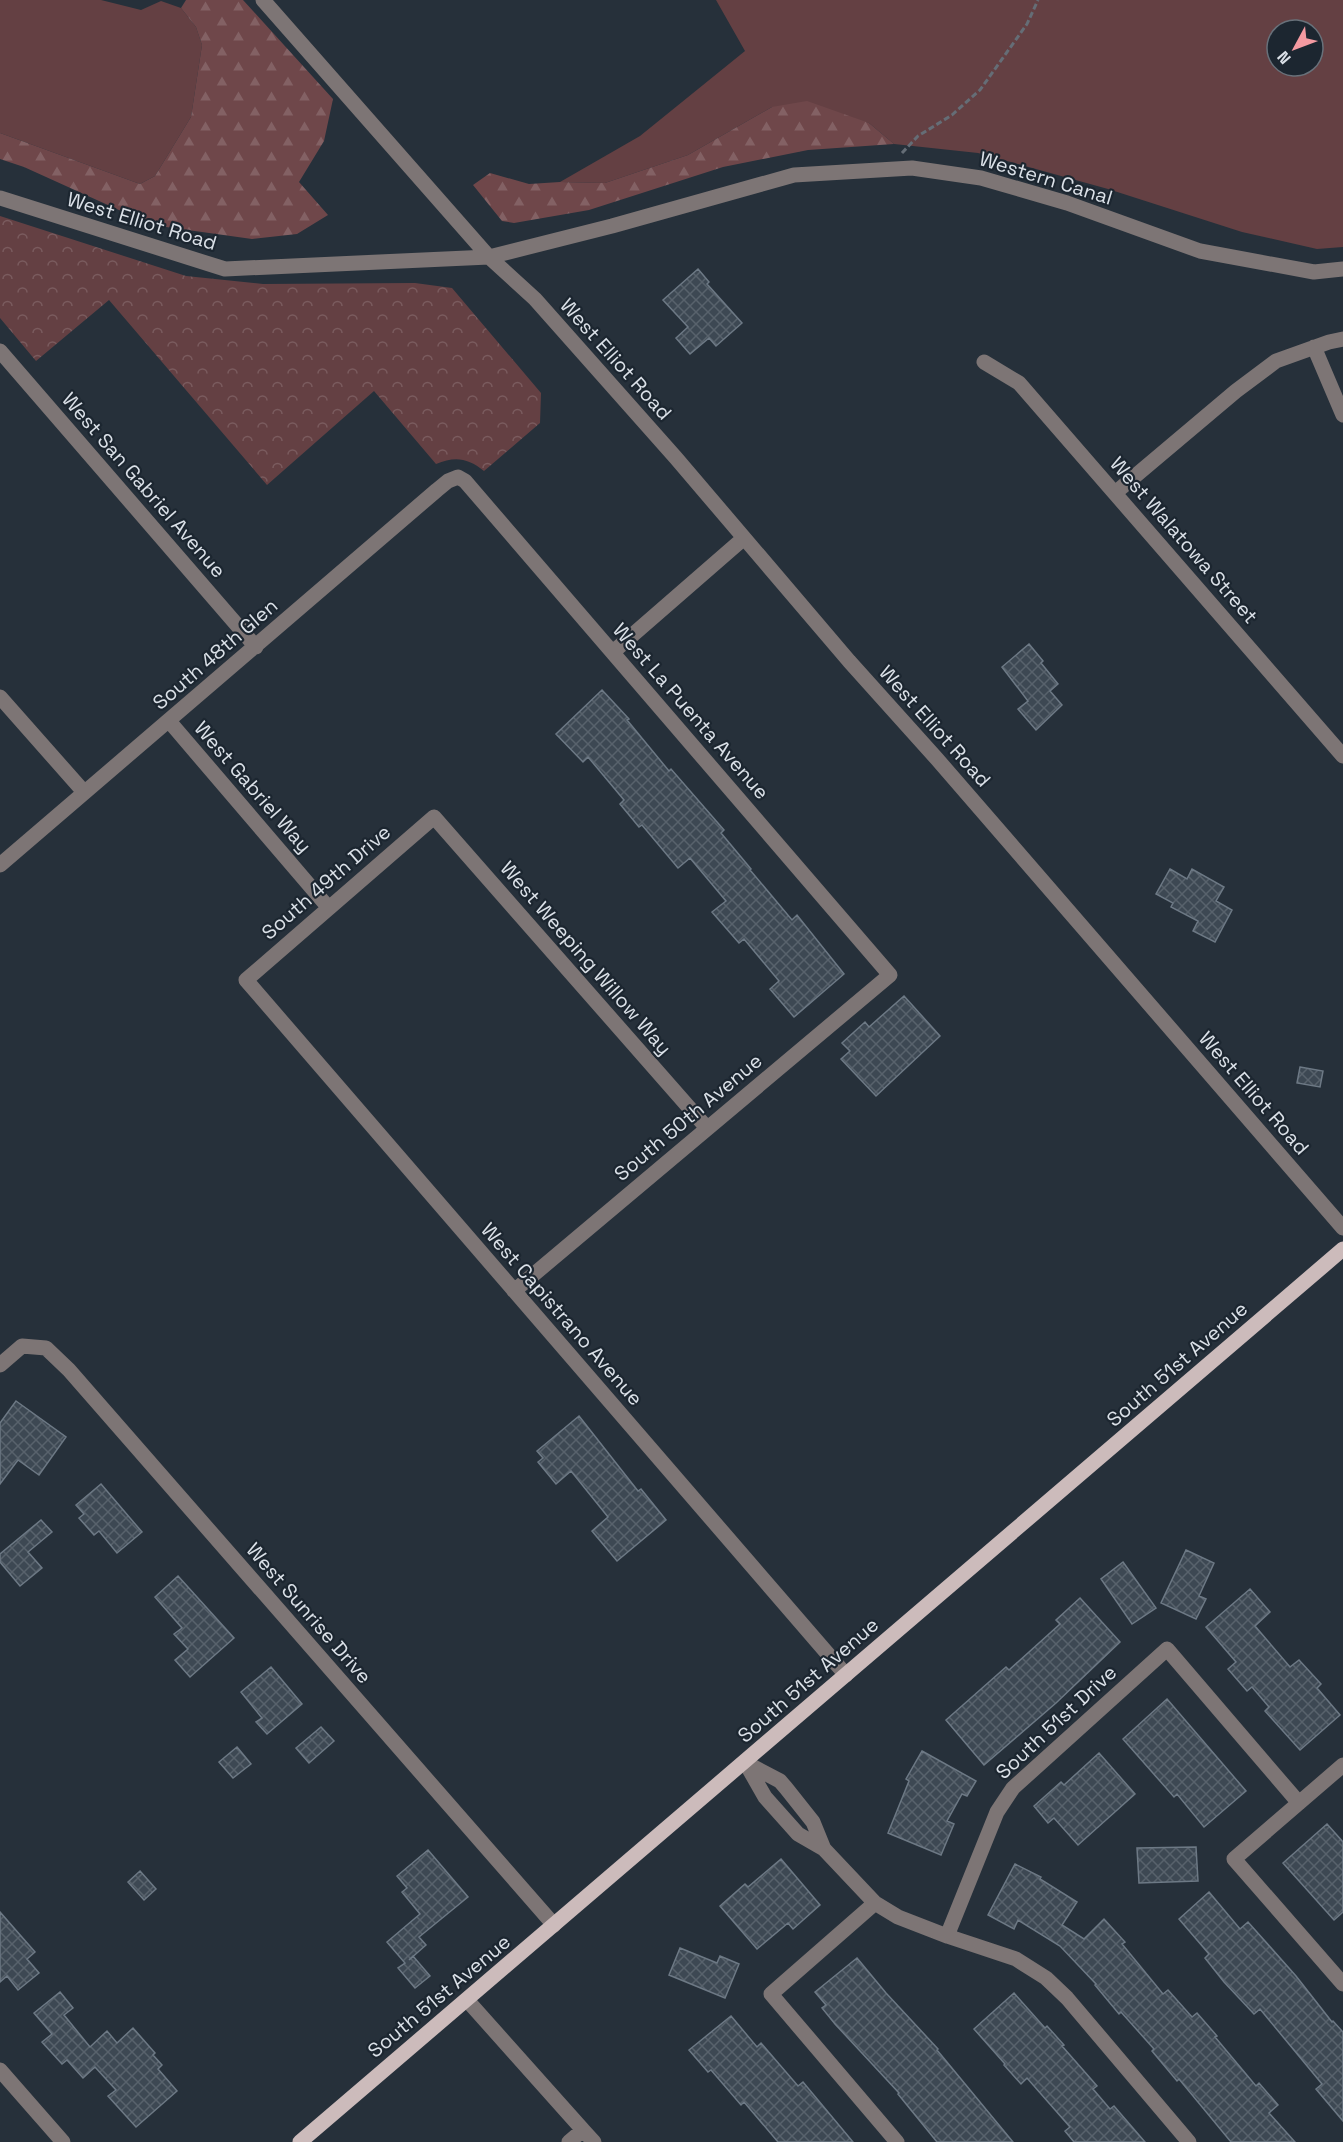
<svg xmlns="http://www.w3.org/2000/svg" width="1343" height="2142" font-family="'Space Grotesk',sans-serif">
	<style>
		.grass { fill: #644043; fill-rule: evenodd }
		.forest { fill: url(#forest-firs) }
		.park { fill: url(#park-crowns) }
		.building { fill: url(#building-cross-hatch); stroke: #6d7985; stroke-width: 1.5 }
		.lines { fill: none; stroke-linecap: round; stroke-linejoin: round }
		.path { stroke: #656d76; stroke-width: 3; stroke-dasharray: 6 3; stroke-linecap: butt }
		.minor { stroke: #7d7575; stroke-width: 15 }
		.major { stroke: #cbb; stroke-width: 15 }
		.labels { text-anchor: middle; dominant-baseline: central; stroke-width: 4.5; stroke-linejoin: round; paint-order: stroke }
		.street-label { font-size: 20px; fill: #dbe1e8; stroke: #1c2630 }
	</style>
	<defs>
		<pattern id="forest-firs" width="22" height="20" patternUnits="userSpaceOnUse" patternTransform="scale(1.5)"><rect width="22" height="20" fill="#6f474a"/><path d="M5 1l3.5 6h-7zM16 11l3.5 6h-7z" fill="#836164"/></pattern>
		<pattern id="park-crowns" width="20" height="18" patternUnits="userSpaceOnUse" patternTransform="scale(1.5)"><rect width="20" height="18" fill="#644043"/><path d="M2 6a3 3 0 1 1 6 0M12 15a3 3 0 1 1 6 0" fill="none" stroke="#7a5b5e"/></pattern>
		<pattern id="building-cross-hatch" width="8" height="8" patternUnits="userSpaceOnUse" patternTransform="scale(1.5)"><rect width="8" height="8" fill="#3d4853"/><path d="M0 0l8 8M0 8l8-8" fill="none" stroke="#58626c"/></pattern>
	</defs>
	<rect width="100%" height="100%" fill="#26303a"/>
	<path class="grass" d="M0 0H101L141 10 161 1 181 8 196 27 202 45 191 117 155 176 140 184 0 133Z
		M716 0H1343V247L1317 249 1242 232 1108 189 978 153 894 144 869 123 772 107 688 155 605 183 560 182 640 136 745 51ZM1277 30H1313V66H1277Z"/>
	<path class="forest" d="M186 0H243L333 99 324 141 299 182 328 215 297 234 252 239 152 225 24 167 0 159V133L140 184 155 176 191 117 202 45 196 27 181 8Z
		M807 101 869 123 894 144 808 150 723 167 589 210 514 223 502 221 473 185 490 173 529 184 560 182 605 183 688 155 772 107Z"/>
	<path class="park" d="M0 216 186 276 263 284 415 283 452 288 541 393 540 423 484 471C468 458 455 456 436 464L374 391 267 485 109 300 36 361 0 318Z"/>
	<path class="building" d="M698 269 709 282 707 284 742 323 716 346 709 338 690 354 676 338 688 327 663 300Z
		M1029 644 1043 661 1041 663 1058 684 1050 691 1062 705 1036 730 1018 709 1028 701 1002 667Z
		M602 690 629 719 627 720 669 771 671 769 724 830 721 833 751 869 750 870 792 920 797 915 844 974 794 1017 770 989 779 981 744 939 739 943 712 912 726 901 690 858 678 868 642 825 639 827 620 804 624 800 588 757 583 762 556 734Z
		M1170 869 1187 879 1192 869 1224 887 1216 901 1232 910 1215 942 1193 931 1198 921 1171 907 1173 903 1156 894Z
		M904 996 940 1036 876 1096 841 1059 850 1051 842 1043 865 1022 869 1027Z
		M1300 1067 1323 1071 1320 1087 1297 1083Z
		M16 1401 66 1437 39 1475 18 1460 0 1484V1423Z
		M579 1416 638 1491 641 1489 666 1520 617 1561 592 1531 608 1517 571 1471 556 1484 538 1462 543 1458 537 1451Z
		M101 1484 142 1532 117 1553 99 1531 94 1535 79 1518 84 1514 76 1505Z
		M41 1520 52 1532 28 1552 42 1568 20 1586 0 1562V1554Z
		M1186 1550 1214 1563 1199 1596 1206 1599 1196 1619 1161 1603Z
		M1123 1562 1156 1608 1132 1624 1101 1579Z
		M178 1576 234 1638 190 1677 175 1660 188 1649 174 1634 182 1628 155 1597Z
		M1250 1589 1270 1612 1255 1626 1290 1667 1299 1660 1321 1684 1317 1688 1340 1715 1300 1750 1265 1711 1269 1707 1252 1687 1247 1691 1228 1669 1236 1662 1206 1627Z
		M1080 1598 1120 1642 1056 1703 984 1765 946 1720 1006 1667 1009 1670 1060 1624 1056 1620Z
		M271 1667 302 1704 267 1734 256 1722 262 1718 241 1692Z
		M1167 1699 1246 1791 1204 1827 1177 1794 1174 1797 1123 1739Z
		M321 1727 334 1741 309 1763 296 1748Z
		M237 1747 251 1764 233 1778 219 1762Z
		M922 1751 976 1781 967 1796 962 1794 947 1821 954 1824 941 1855 888 1833 909 1781 906 1779Z
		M1099 1753 1135 1794 1078 1845 1054 1818 1048 1823 1034 1806 1061 1782 1064 1785Z
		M1327 1824 1343 1842V1912L1334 1920 1283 1863Z
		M1196 1847 1198 1881 1139 1883 1137 1848Z
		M428 1850 468 1897 419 1937 426 1945 409 1960 413 1956 430 1976 415 1988 398 1968 405 1963 387 1942 420 1914 402 1892 407 1888 397 1876Z
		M781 1859 820 1905 793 1929 788 1923 757 1949 720 1906 745 1884 748 1887Z
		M1015 1864 1041 1877 1040 1879 1077 1902 1062 1925 1084 1939 1104 1919 1125 1942 1122 1944 1163 1994 1168 1990 1192 2017 1197 2013 1217 2036 1215 2037 1256 2086 1259 2083 1278 2105 1269 2113 1295 2142H1231L1179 2079 1177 2081 1152 2051 1154 2049 1121 2012 1119 2014 1095 1985 1096 1984 1060 1946 1018 1920 1014 1929 988 1915Z
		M140 1871 156 1889 144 1900 128 1882Z
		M1209 1892 1240 1929 1248 1922 1296 1976 1332 2022 1333 2021 1343 2032V2121L1316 2089 1322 2084 1260 2009 1254 2014 1224 1982 1205 1958 1209 1954 1179 1919Z
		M0 1912 35 1952 27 1959 39 1973 18 1990 7 1976 0 1982Z
		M680 1948 717 1963 720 1956 739 1964 725 1998 669 1975Z
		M857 1958 886 1993 938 2049 937 2050 1013 2142H937L898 2094 899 2093 835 2024 822 2008 826 2005 815 1992Z
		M60 1992 73 2008 64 2015 90 2047 107 2031 117 2043 133 2028 155 2053 153 2055 162 2065 158 2069 177 2091 136 2127 108 2096 116 2090 95 2067 83 2078 67 2060 62 2064 42 2042 52 2034 34 2013Z
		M1014 1993 1045 2028 1047 2026 1064 2045 1062 2046 1097 2086 1093 2089 1110 2109 1114 2106 1145 2142H1074L1065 2131 1070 2127 1027 2078 1021 2084 1004 2065 1005 2064 974 2029Z
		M731 2016 757 2047 761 2043 798 2086 803 2082 853 2142H778L744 2102 741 2105 711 2070 708 2072 689 2050Z"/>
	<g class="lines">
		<path class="path" d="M902 153 918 136 952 115 980 90 1027 24 1038 0"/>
		<path class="minor" d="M263 0 489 257 535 299 676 458 849 661 937 759 1343 1228
			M0 198 225 269 489 257 612 226 794 175 912 168 981 178 1067 203 1200 251 1314 272 1343 269
			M1314 347 1343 415
			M0 351 256 647
			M984 362 1019 383 1343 756
			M1115 493 1236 391 1276 361 1329 342 1343 339
			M613 652 744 538
			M0 697 84 792
			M169 721 328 907
			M0 865 437 490 448 481 458 477 465 481 890 975 514 1291
			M707 1128 434 817 246 980 846 1675
			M0 1365 22 1346 46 1348 69 1370 554 1925
			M745 1762 765 1797 798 1834 824 1849 875 1903 898 1917 947 1936 1016 1959 1046 1978 1067 1998 1189 2142
			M746 1763 780 1781 786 1788 813 1822 824 1849
			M1343 1765 1234 1859 1343 1984
			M875 1903 771 1994 897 2142
			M947 1936 997 1812 1013 1788 1167 1649 1299 1803
			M467 2000 583 2130
			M0 2070 63 2142
			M569 2142 583 2130 594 2142"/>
		<path class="major" d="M300 2142 1343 1249"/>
	</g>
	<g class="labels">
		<g class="street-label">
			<text transform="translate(1046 178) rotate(17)">Western Canal</text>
			<text transform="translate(142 221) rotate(17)">West Elliot Road</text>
			<text transform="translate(616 359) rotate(48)">West Elliot Road</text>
			<text transform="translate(144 485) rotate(49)">West San Gabriel Avenue</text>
			<text transform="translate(1184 540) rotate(49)">West Walatowa Street</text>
			<text transform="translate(215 654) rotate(-41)">South 48th Glen</text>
			<text transform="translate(691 711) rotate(49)">West La Puenta Avenue</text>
			<text transform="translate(935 726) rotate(48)">West Elliot Road</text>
			<text transform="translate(253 787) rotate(49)">West Gabriel Way</text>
			<text transform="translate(326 882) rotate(-41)">South 49th Drive</text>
			<text transform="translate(586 958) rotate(49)">West Weeping Willow Way</text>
			<text transform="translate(1254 1093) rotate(49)">West Elliot Road</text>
			<text transform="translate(688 1117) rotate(-40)">South 50th Avenue</text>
			<text transform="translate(562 1314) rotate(49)">West Capistrano Avenue</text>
			<text transform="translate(1177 1364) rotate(-41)">South 51st Avenue</text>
			<text transform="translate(309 1613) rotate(49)">West Sunrise Drive</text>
			<text transform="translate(808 1680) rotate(-41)">South 51st Avenue</text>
			<text transform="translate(1056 1722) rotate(-43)">South 51st Drive</text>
			<text transform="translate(439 1996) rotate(-40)">South 51st Avenue</text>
		</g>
	</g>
	<g transform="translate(1295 48) rotate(229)"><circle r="28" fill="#1c2630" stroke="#68717a" stroke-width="1.5"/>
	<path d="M0-4.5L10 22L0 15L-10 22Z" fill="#f49aa1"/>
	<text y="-9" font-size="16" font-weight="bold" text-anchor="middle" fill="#dbe1e8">N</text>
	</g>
</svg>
